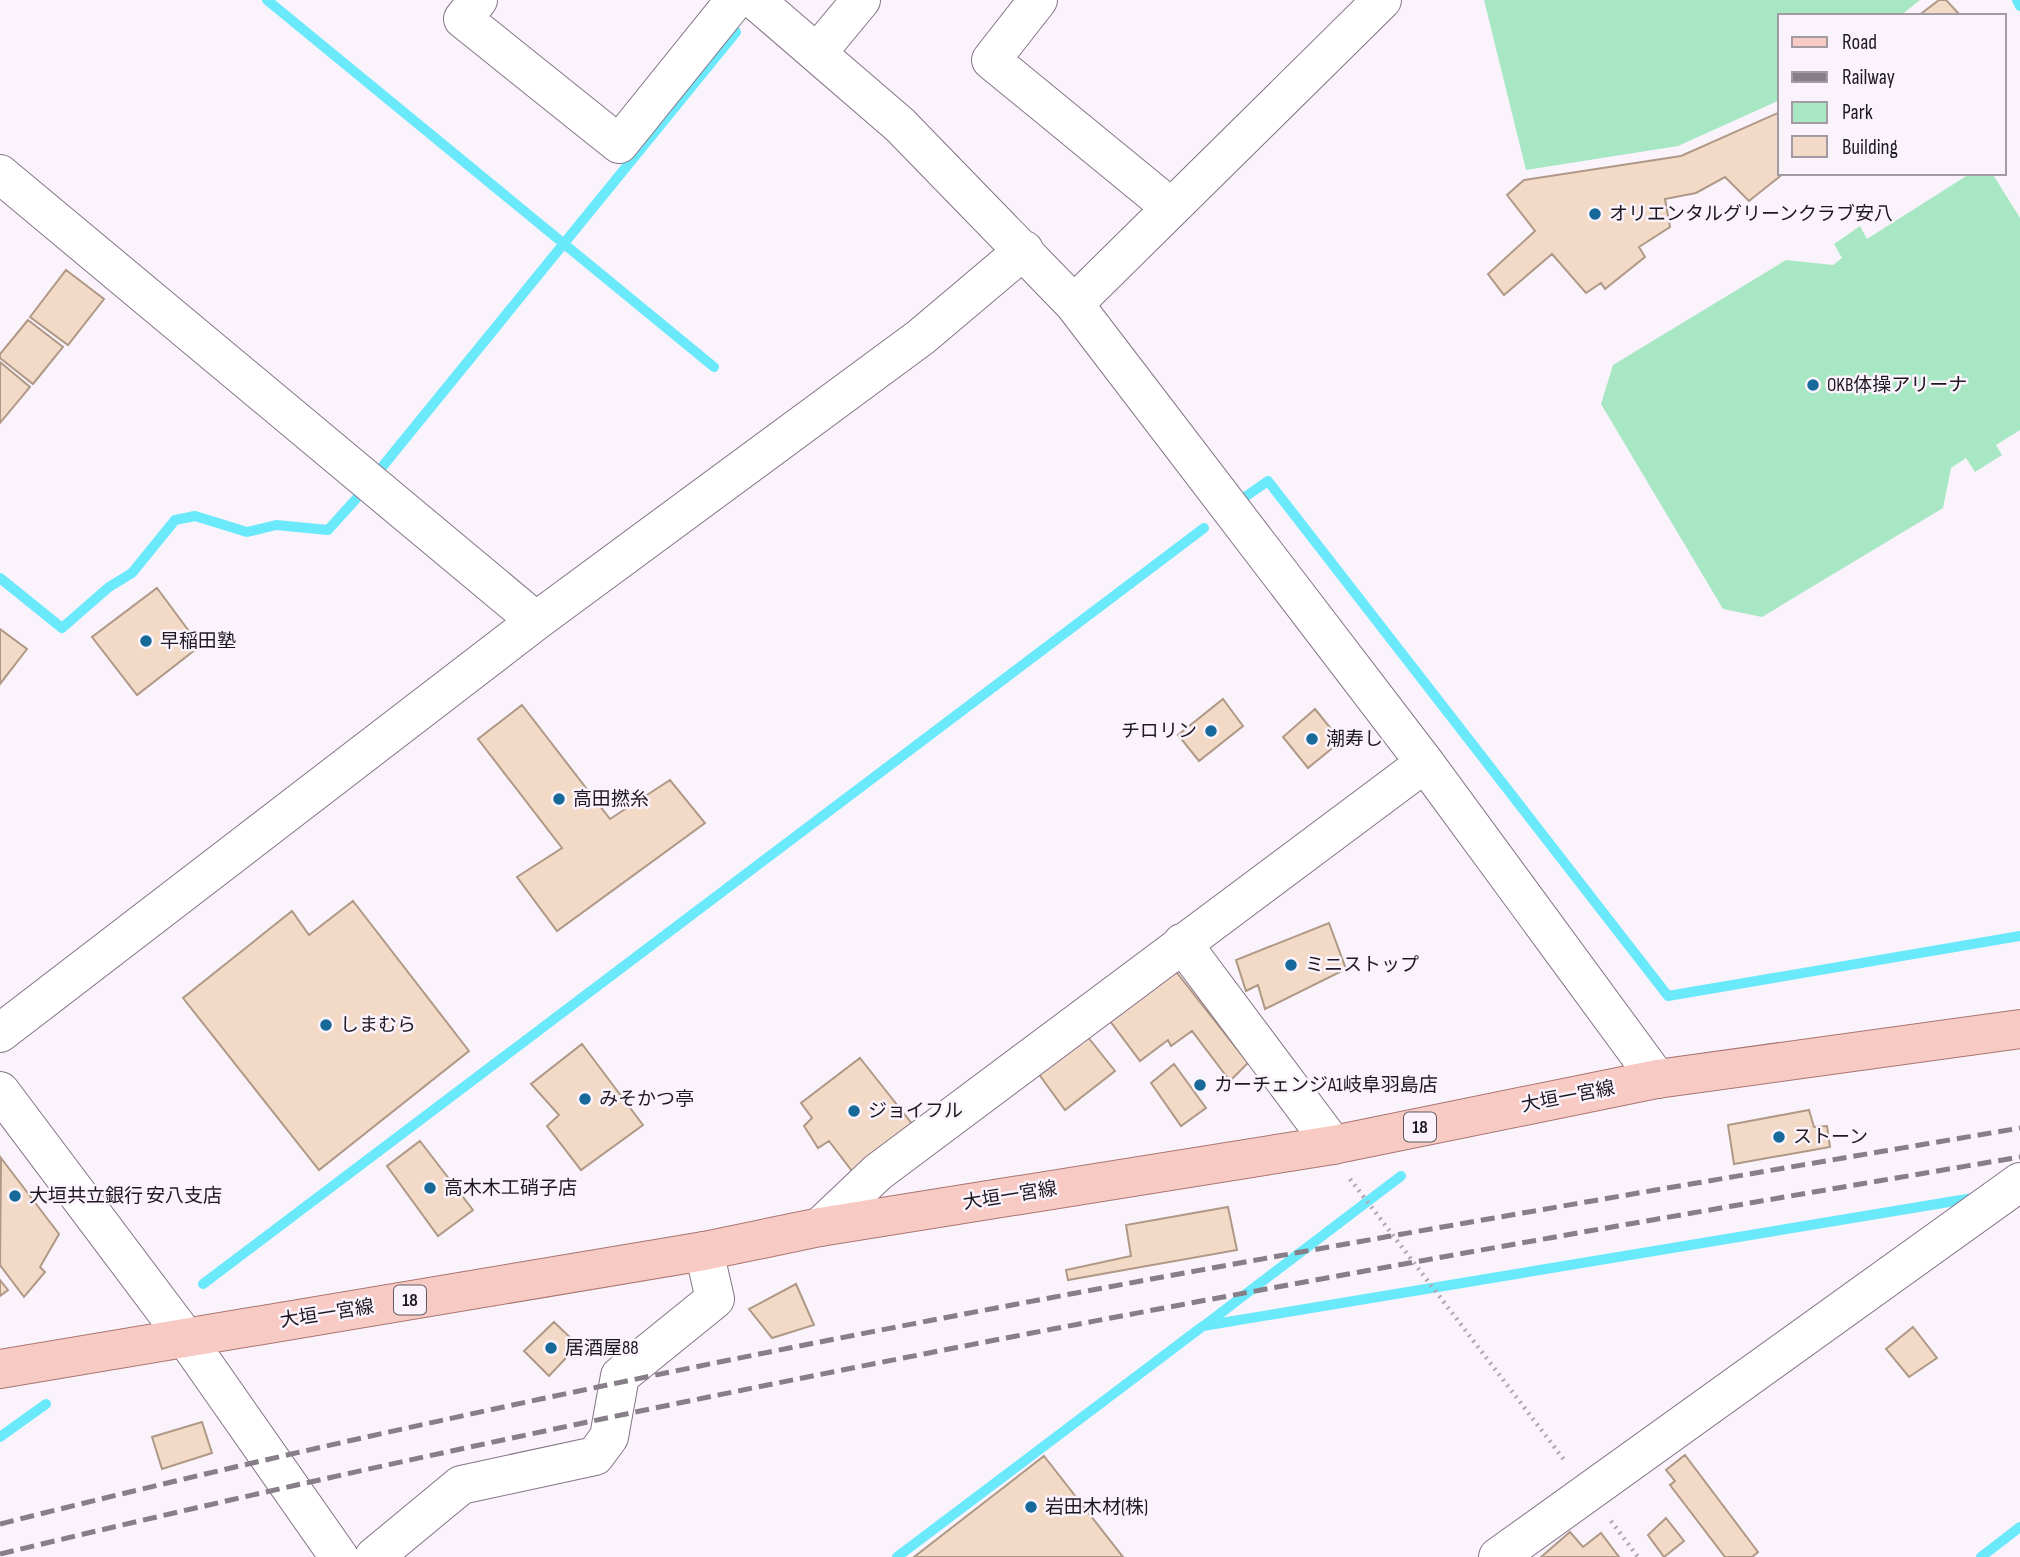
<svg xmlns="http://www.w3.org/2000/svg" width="2020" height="1557" font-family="'Sofia Sans Condensed','Noto Sans JP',sans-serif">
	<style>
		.green { fill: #a7e7c4 }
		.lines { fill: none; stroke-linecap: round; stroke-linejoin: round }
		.stream { stroke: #6ae9fb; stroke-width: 10 }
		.building { fill: #f2dac6; stroke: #af9986; stroke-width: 2 }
		.minor-casing { stroke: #857388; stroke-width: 40 }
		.major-casing { stroke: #a87570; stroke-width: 40 }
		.path { stroke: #afa8b1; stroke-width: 4.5; stroke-dasharray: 2 5; stroke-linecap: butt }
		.minor { stroke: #fff; stroke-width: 38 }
		.major { stroke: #f7cac3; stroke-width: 38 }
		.rail { stroke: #867f87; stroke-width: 5; stroke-dasharray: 14 7; stroke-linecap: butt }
		.poi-dot { fill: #17699a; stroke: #fbf3fc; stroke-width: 2.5 }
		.labels { text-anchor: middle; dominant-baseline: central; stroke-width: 5; stroke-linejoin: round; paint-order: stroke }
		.shield { fill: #fbf3fc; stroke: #605a62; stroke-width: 2 }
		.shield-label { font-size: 18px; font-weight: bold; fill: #1e1820 }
		.poi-label { font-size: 19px; fill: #1e1820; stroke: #fbf3fc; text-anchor: start }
		.street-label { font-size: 19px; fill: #1e1820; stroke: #fbf3fc }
	</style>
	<rect width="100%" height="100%" fill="#fbf3fc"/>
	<path class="green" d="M1484 0H1920L1900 16H1780V100L1678 146 1526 170Z
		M1971 173H1992L2020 218V430L1996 445 2002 455 1975 472 1966 458 1951 468 1943 508 1762 617 1723 609 1601 404 1613 365 1786 260 1833 265 1842 258 1834 244 1860 226 1867 239Z"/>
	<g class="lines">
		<path class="stream" d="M267 0 714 367
			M2017 0 2020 6
			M382 467 736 32
			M1242 499 1268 481 1668 996 2020 936
			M0 578 62 628 109 587 132 573 175 520 195 516 247 532 276 525 328 530 356 499
			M203 1284 1204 528
			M1205 1325 1401 1176
			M0 1437 46 1404
			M897 1557 1203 1326 1973 1198
			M1981 1557 2020 1527"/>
	</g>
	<path class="building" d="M1939 0H1946L1961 16H1918Z
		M1780 112V173H1784L1749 201 1725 177 1696 193 1665 199 1670 227 1639 247 1645 257 1605 289 1601 283 1586 293 1552 254 1504 295 1488 274 1535 231 1507 195 1524 180 1681 156Z
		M66 270 104 299 68 345 30 317Z
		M28 320 63 347 33 384 0 358V354Z
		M0 362 30 387 0 423Z
		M157 588 200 646 137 695 92 637Z
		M0 629 27 649 0 684Z
		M1223 699 1243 726 1199 761 1178 735Z
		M522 705 610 819 670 780 705 823 557 931 517 877 562 848 478 739Z
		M1315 709 1341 741 1308 768 1283 737Z
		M353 901 469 1051 319 1170 183 998 292 911 309 935Z
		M1329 923 1346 969 1265 1009 1258 985 1246 991 1236 960Z
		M1174 969 1248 1063 1230 1081 1192 1031 1171 1046 1168 1040 1140 1061 1107 1017Z
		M1087 1036 1115 1071 1065 1110 1038 1073Z
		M582 1044 643 1125 581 1170 547 1126 559 1115 531 1084Z
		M860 1058 913 1125 852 1171 829 1141 818 1148 804 1126 812 1118 801 1103Z
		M1174 1064 1206 1108 1181 1126 1151 1083Z
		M1809 1110 1814 1127 1827 1126 1830 1147 1734 1164 1728 1125Z
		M420 1141 473 1210 438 1236 387 1166Z
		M1 1158 59 1234 40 1267 45 1272 24 1297 0 1265Z
		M1228 1207 1237 1250 1068 1280 1066 1270 1131 1256 1126 1225Z
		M0 1280 8 1290 0 1296Z
		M796 1284 814 1325 772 1338 749 1309Z
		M554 1322 578 1345 549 1376 524 1351Z
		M1913 1327 1937 1358 1909 1377 1886 1349Z
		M202 1422 212 1453 162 1469 152 1437Z
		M1685 1455 1758 1552 1752 1557H1725L1670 1485 1675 1481 1666 1470Z
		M1044 1456 1123 1557H914Z
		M1666 1518 1684 1541 1664 1557 1648 1535Z
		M1570 1532 1583 1547 1601 1533 1619 1557H1541Z"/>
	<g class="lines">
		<defs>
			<path id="minor" d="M478 0 463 19 619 144 735 0
				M755 0 900 125 1074 304 1425 763 1657 1079
				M1038 0 991 60 1169 206
				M817 53 861 0
				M0 174 536 621
				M1074 304 1382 0
				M1182 943 1333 1145
				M0 1033 536 621 921 337 1024 250
				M0 1091 185 1337 339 1557
				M820 1227 878 1172 1425 763
				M374 1557 461 1485 595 1456 609 1437 620 1376 715 1299 704 1251
				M1498 1557 2020 1182"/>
			<path id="major" d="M0 1369 704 1251 820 1227 1333 1145 1657 1079 2020 1029"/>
		</defs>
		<use href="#minor" class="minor-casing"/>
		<use href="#major" class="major-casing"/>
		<path class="path" d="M1350 1179 1565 1461
			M1611 1521 1638 1557"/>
		<use href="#minor" class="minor"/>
		<use href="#major" class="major"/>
		<path class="rail" d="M0 1524C666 1356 1343 1243 2020 1128
			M0 1554C668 1393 1343 1271 2020 1157"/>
	</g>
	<g class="poi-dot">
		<circle cx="1595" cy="214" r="7"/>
		<circle cx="1813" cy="385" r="7"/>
		<circle cx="146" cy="641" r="7"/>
		<circle cx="1211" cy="731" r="7"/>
		<circle cx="1312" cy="739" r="7"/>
		<circle cx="559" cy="799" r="7"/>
		<circle cx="1291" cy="965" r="7"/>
		<circle cx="326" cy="1025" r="7"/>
		<circle cx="1200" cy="1085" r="7"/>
		<circle cx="585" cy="1099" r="7"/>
		<circle cx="854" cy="1111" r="7"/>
		<circle cx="1779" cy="1137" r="7"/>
		<circle cx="430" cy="1188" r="7"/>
		<circle cx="15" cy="1196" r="7"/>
		<circle cx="551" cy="1348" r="7"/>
		<circle cx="1031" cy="1507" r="7"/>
	</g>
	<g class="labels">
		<g class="shield">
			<rect x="1404" y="1112.5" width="32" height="29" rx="5"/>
			<rect x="394" y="1285.5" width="32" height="29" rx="5"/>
		</g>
		<g class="shield-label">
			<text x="1420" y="1127">18</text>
			<text x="410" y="1300">18</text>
		</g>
		<g class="poi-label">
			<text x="1609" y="214">オリエンタルグリーンクラブ安八</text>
			<text x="1827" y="385">OKB体操アリーナ</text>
			<text x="160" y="641">早稲田塾</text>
			<text x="1197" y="731" text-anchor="end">チロリン</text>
			<text x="1326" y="739">潮寿し</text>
			<text x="573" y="799">高田撚糸</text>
			<text x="1305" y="965">ミニストップ</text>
			<text x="340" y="1025">しまむら</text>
			<text x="1214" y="1085">カーチェンジA1岐阜羽島店</text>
			<text x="599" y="1099">みそかつ亭</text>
			<text x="868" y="1111">ジョイフル</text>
			<text x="1793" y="1137">ストーン</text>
			<text x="444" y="1188">高木木工硝子店</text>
			<text x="29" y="1196">大垣共立銀行 安八支店</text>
			<text x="565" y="1348">居酒屋88</text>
			<text x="1045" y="1507">岩田木材(株)</text>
		</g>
		<g class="street-label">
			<text transform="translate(1568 1097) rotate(-11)">大垣一宮線</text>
			<text transform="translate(1010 1196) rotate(-9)">大垣一宮線</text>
			<text transform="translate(327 1314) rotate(-9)">大垣一宮線</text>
		</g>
	</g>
	<rect x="1778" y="14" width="228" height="161" fill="#fbf3fc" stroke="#a39ba4" stroke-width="2"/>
	<rect x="1792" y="37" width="35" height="10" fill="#f7cac3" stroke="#a39ba4" stroke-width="2"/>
	<text x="1842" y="49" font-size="21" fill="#1e1820">Road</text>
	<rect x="1792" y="72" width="35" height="10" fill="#867f87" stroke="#a39ba4" stroke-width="2"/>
	<text x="1842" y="84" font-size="21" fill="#1e1820">Railway</text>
	<rect x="1792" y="102" width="35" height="21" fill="#a7e7c4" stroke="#a39ba4" stroke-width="2"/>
	<text x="1842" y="119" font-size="21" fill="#1e1820">Park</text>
	<rect x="1792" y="136" width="35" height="21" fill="#f2dac6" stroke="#a39ba4" stroke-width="2"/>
	<text x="1842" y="154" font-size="21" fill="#1e1820">Building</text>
</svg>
